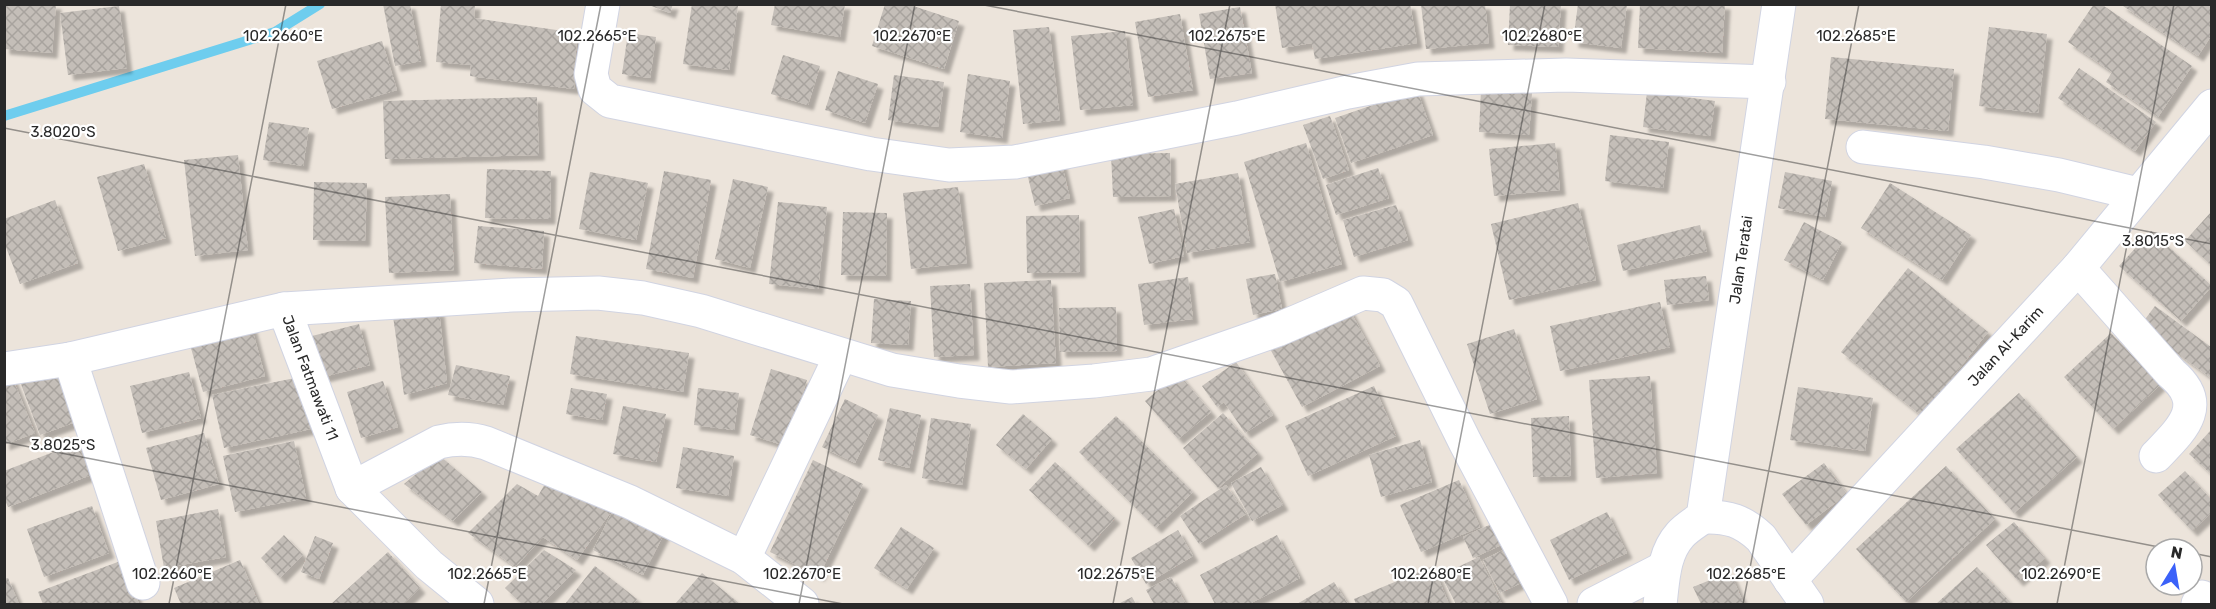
<svg xmlns="http://www.w3.org/2000/svg" width="2216" height="609" font-family="Rubik,sans-serif">
	<style>
		.lines { fill: none; stroke-linecap: round; stroke-linejoin: round }
		.stream { stroke: #6ecdee; stroke-width: 10 }
		.building { fill: url(#building-cross-hatch); filter: url(#shadow) }
		.minor-casing { stroke: #d1d4e2; stroke-width: 35 }
		.minor { stroke: #fff; stroke-width: 33 }
		.ticks { fill: none; stroke: #292929; stroke-width: 1.5; stroke-opacity: 0.45 }
		.labels { text-anchor: middle; dominant-baseline: central; stroke-width: 4.5; stroke-linejoin: round; paint-order: stroke }
		.street-label { font-size: 15px; fill: #292929; stroke: #fff }
		.ticks-label { font-size: 15px; text-anchor: middle; fill: #292929; stroke: #fff; stroke-width: 4.5; stroke-linejoin: round; paint-order: stroke }
	</style>
	<defs>
		<pattern id="building-cross-hatch" width="8" height="8" patternUnits="userSpaceOnUse" patternTransform="scale(1.5)"><rect width="8" height="8" fill="#c4beb8"/><path d="M0 0l8 8M0 8l8-8" fill="none" stroke="#a8a39e"/></pattern>
		<filter id="shadow"><feDropShadow dx="5.5" dy="5.5" stdDeviation="1.5" flood-color="#0004"/></filter>
	</defs>
	<rect width="100%" height="100%" fill="#ece4db"/>
	<g class="lines">
		<path class="stream" d="M4 116 275 32 320 4"/>
	</g>
	<path class="building" d="M4 4H56L52 53 4 49Z
		M383 4H410L421 61 395 66Z
		M441 4H475L474 18 577 33 574 89 470 76 471 65 436 62Z
		M646 4H673L670 13Z
		M692 4 738 6 729 70 683 64Z
		M775 4H845L840 37 771 25Z
		M885 4H907L959 21 944 69 872 46Z
		M1275 4H1410L1417 43 1315 59 1312 43 1282 48Z
		M1421 4H1485L1489 43 1426 49Z
		M1510 4H1561L1558 47 1508 45Z
		M1578 4H1627L1621 48 1573 42Z
		M1640 4H1725L1722 53 1638 48Z
		M2094 4H2101L2192 66 2158 117 2106 82 2112 72 2068 42Z
		M2120 4H2211V36L2198 56Z
		M119 6 127 68 68 75 60 13Z
		M1240 7 1252 73 1210 79 1199 14Z
		M1180 14 1193 90 1148 97 1135 22Z
		M1049 27 1060 120 1023 124 1013 30Z
		M1989 27 2047 34 2038 113 1979 106Z
		M1125 31 1133 105 1080 110 1071 36Z
		M628 33 656 37 650 78 622 74Z
		M382 41 397 90 332 109 317 61Z
		M783 55 820 66 808 105 771 94Z
		M1831 57 1954 69 1948 131 1825 119Z
		M2079 68 2156 122 2135 151 2058 98Z
		M838 71 878 84 865 123 825 110Z
		M968 74 1010 81 1002 138 960 132Z
		M894 75 944 82 938 127 888 120Z
		M1417 90 1433 135 1351 163 1335 118Z
		M1481 90 1532 93 1529 135 1479 132Z
		M1647 92 1715 101 1710 136 1643 127Z
		M537 97 539 155 385 159 383 101Z
		M1330 116 1349 170 1323 179 1303 125Z
		M269 122 309 128 303 166 263 160Z
		M1610 135 1669 142 1663 188 1605 181Z
		M1306 143 1342 264 1280 282 1244 162Z
		M1555 143 1560 190 1494 196 1489 149Z
		M1170 153 1171 196 1113 197 1111 154Z
		M238 155 248 250 195 256 184 160Z
		M1061 161 1070 198 1035 206 1026 169Z
		M144 164 166 238 118 251 97 177Z
		M1378 168 1389 198 1336 215 1326 185Z
		M487 169 551 171 550 219 485 218Z
		M664 171 711 180 693 278 646 269Z
		M590 172 648 183 636 240 579 229Z
		M1785 172 1832 181 1825 217 1778 208Z
		M1238 173 1250 242 1187 253 1175 184Z
		M733 179 768 187 750 268 715 259Z
		M314 182 367 183 365 241 313 240Z
		M1890 183 1971 235 1942 280 1861 228Z
		M958 187 967 263 911 269 903 193Z
		M450 194 454 270 389 273 385 197Z
		M55 200 78 263 20 284 4 242V219Z
		M778 202 827 207 818 289 769 284Z
		M1578 203 1596 280 1509 300 1491 224Z
		M1396 205 1408 240 1354 257 1343 220Z
		M1174 209 1184 256 1149 264 1138 217Z
		M843 212 887 213 886 276 841 275Z
		M2211 212V265L2185 241Z
		M1079 215 1080 272 1027 273 1026 216Z
		M1804 222 1842 242 1823 280 1784 260Z
		M1700 225 1707 251 1623 271 1617 245Z
		M478 226 544 231 542 269 474 263Z
		M2151 231 2212 286 2181 321 2119 266Z
		M1908 268 1988 332 1922 416 1841 352Z
		M1275 274 1282 309 1253 315 1246 279Z
		M1706 276 1709 300 1667 305 1664 280Z
		M1188 277 1193 319 1144 325 1138 284Z
		M1051 280 1056 363 988 367 984 283Z
		M970 284 974 355 934 357 930 286Z
		M874 299 911 301 908 345 871 343Z
		M1660 302 1670 347 1560 371 1550 326Z
		M1347 305 1380 366 1302 407 1269 347Z
		M2155 306 2211 347V378L2140 326Z
		M1116 307 1117 351 1060 352 1059 308Z
		M439 310 447 383 404 395 393 316Z
		M250 321 265 376 203 392 188 337Z
		M359 324 370 365 323 377 312 336Z
		M1514 329 1537 399 1490 414 1467 344Z
		M2111 333 2160 385 2113 429 2064 377Z
		M576 336 689 353 683 392 570 374Z
		M1236 362 1273 415 1245 433 1224 402 1217 407 1202 386Z
		M60 364 81 420 40 435 19 379Z
		M456 365 510 376 503 405 448 395Z
		M771 369 807 380 786 446 750 435Z
		M189 372 201 418 142 433 130 386Z
		M1178 373 1211 412 1178 439 1145 401Z
		M1650 376 1657 473 1596 478 1589 380Z
		M12 377 35 433 4 445V380Z
		M300 377 311 429 224 448 212 395Z
		M383 381 398 427 361 438 347 392Z
		M1374 386 1396 436 1308 476 1285 426Z
		M1798 387 1873 398 1865 451 1790 440Z
		M571 388 607 394 602 420 566 414Z
		M698 388 739 393 734 430 694 425Z
		M2019 393 2077 457 2014 513 1956 449Z
		M845 399 878 415 855 463 822 447Z
		M623 406 666 414 656 462 613 454Z
		M890 408 921 415 909 468 878 460Z
		M1223 413 1258 453 1218 488 1183 448Z
		M1023 414 1052 439 1026 469 996 445Z
		M1116 416 1193 492 1156 528 1079 452Z
		M1569 416 1571 476 1533 477 1531 418Z
		M931 418 971 424 962 485 922 478Z
		M2211 430V474L2189 454Z
		M204 433 219 484 161 500 146 448Z
		M1420 440 1432 482 1381 497 1369 455Z
		M294 441 306 498 235 512 223 456Z
		M77 443 91 475 8 507 4 498V471Z
		M683 447 734 456 728 496 676 488Z
		M439 455 482 492 453 521 404 484Z
		M813 460 863 484 819 576 770 552Z
		M1055 462 1115 518 1089 546 1029 490Z
		M1824 463 1847 494 1806 525 1782 494Z
		M1946 466 1995 519 1906 602 1856 549Z
		M1261 467 1283 505 1252 521 1231 483Z
		M2185 471 2211 499V513L2192 531 2158 495Z
		M550 475 615 506 665 532 643 575 593 550 615 506 577 560 543 537 515 567 468 533 517 484 538 496Z
		M1459 480 1480 527 1421 552 1400 505Z
		M1226 485 1246 514 1199 544 1180 516Z
		M92 506 109 553 44 577 27 529Z
		M218 509 226 557 164 568 156 521Z
		M1607 512 1627 553 1569 580 1550 540Z
		M1498 521 1508 542 1473 558 1463 537Z
		M2014 522 2045 558 2018 581 1986 545Z
		M901 527 934 548 907 589 874 568Z
		M1178 530 1193 556 1146 584 1131 558Z
		M284 535 303 555 280 578 261 558Z
		M1277 535 1300 578 1249 604H1215L1200 575Z
		M315 536 333 543 319 579 301 572Z
		M1513 545 1529 579 1500 593 1483 560Z
		M544 550 576 570 542 604H522L505 588Z
		M388 552 420 588 403 604H331Z
		M1479 557 1502 604H1456L1441 575Z
		M123 560 139 604H43L38 592Z
		M240 560 259 604H181L174 588Z
		M595 566 637 599 633 604H565Z
		M1433 566 1449 604H1356L1354 599Z
		M1977 567 2012 604H1936Z
		M1730 572 1743 602 1737 604H1701L1693 587Z
		M702 573 740 604H675Z
		M1171 577 1186 604H1154L1146 590Z
		M8 578 19 604H4V579Z
		M1334 582 1348 604H1297Z
		M1132 597 1136 604H1118Z"/>
	<g class="lines">
		<defs>
			<g id="minor">
				<path d="M603 4 591 74 595 89 610 101 871 154 949 165 1015 162 1237 118 1348 92 1418 79 1566 75 1769 82"/>
				<path d="M1863 147 1984 162 2059 175 2138 194"/>
				<path d="M2078 268 2171 373C2209 405 2182 429 2156 456"/>
				<path d="M284 309 512 295 598 293 643 298 701 311 892 370 959 381 1011 387 1094 381 1151 374 1277 330 1363 293 1383 295 1396 303 1465 442 1551 604"/>
				<path d="M70 359 143 583"/>
				<path id="s1" d="M4 369 70 359 284 309 352 488 429 565 477 604"/>
				<path d="M352 488 439 442C456 438 470 438 486 443L630 502 744 558 802 604"/>
				<path id="s2" d="M1703 517 1779 4"/>
				<path d="M1703 517C1728 516 1743 521 1761 538L1807 604"/>
				<path d="M744 558 841 355"/>
				<path id="s3" d="M1790 580 2078 268 2212 106"/>
				<path d="M1594 604 1664 568"/>
				<path d="M1660 604C1663 581 1663 554 1680 535 1686 528 1696 522 1703 517"/>
				<path d="M2198 604 2202 597"/>
			</g>
		</defs>
		<use href="#minor" class="minor-casing"/>
		<use href="#minor" class="minor"/>
	</g>
	<path class="ticks" d="M979 4 2212 244M4 128 2169 549M4 442 843 604M2192 553 2212 557M169 604 286 4M484 604 601 4M799 604 915 4M1113 604 1230 4M1428 604 1545 4M1743 604 1859 4M2057 604 2174 4"/>
	<g class="labels">
		<g class="street-label">
			<text stroke="none"><textPath href="#s2" startOffset="260">Jalan Teratai</textPath></text>
			<text stroke="none"><textPath href="#s3" startOffset="318">Jalan Al-Karim</textPath></text>
			<text stroke="none"><textPath href="#s1" startOffset="360">Jalan Fatmawati 11</textPath></text>
		</g>
	</g>
	<g class="ticks-label">
		<text x="283" y="41">102.2660°E</text>
		<text x="597" y="41">102.2665°E</text>
		<text x="912" y="41">102.2670°E</text>
		<text x="1227" y="41">102.2675°E</text>
		<text x="1542" y="41">102.2680°E</text>
		<text x="1856" y="41">102.2685°E</text>
		<text x="63" y="137">3.8020°S</text>
		<text x="2153" y="246">3.8015°S</text>
		<text x="63" y="450">3.8025°S</text>
		<text x="172" y="579">102.2660°E</text>
		<text x="487" y="579">102.2665°E</text>
		<text x="802" y="579">102.2670°E</text>
		<text x="1116" y="579">102.2675°E</text>
		<text x="1431" y="579">102.2680°E</text>
		<text x="1746" y="579">102.2685°E</text>
		<text x="2061" y="579">102.2690°E</text>
	</g>
	<rect width="2216" height="609" fill="none" stroke="#292929" stroke-width="12"/>
	<g transform="translate(2174 567) rotate(11)"><circle r="28" fill="#ffffff" stroke="#a9a9a9" stroke-width="1.5"/>
	<path d="M0-4.5L10 22L0 15L-10 22Z" fill="#3b61f9"/>
	<text y="-9" font-size="16" font-weight="bold" text-anchor="middle" fill="#292929">N</text>
	</g>
</svg>
